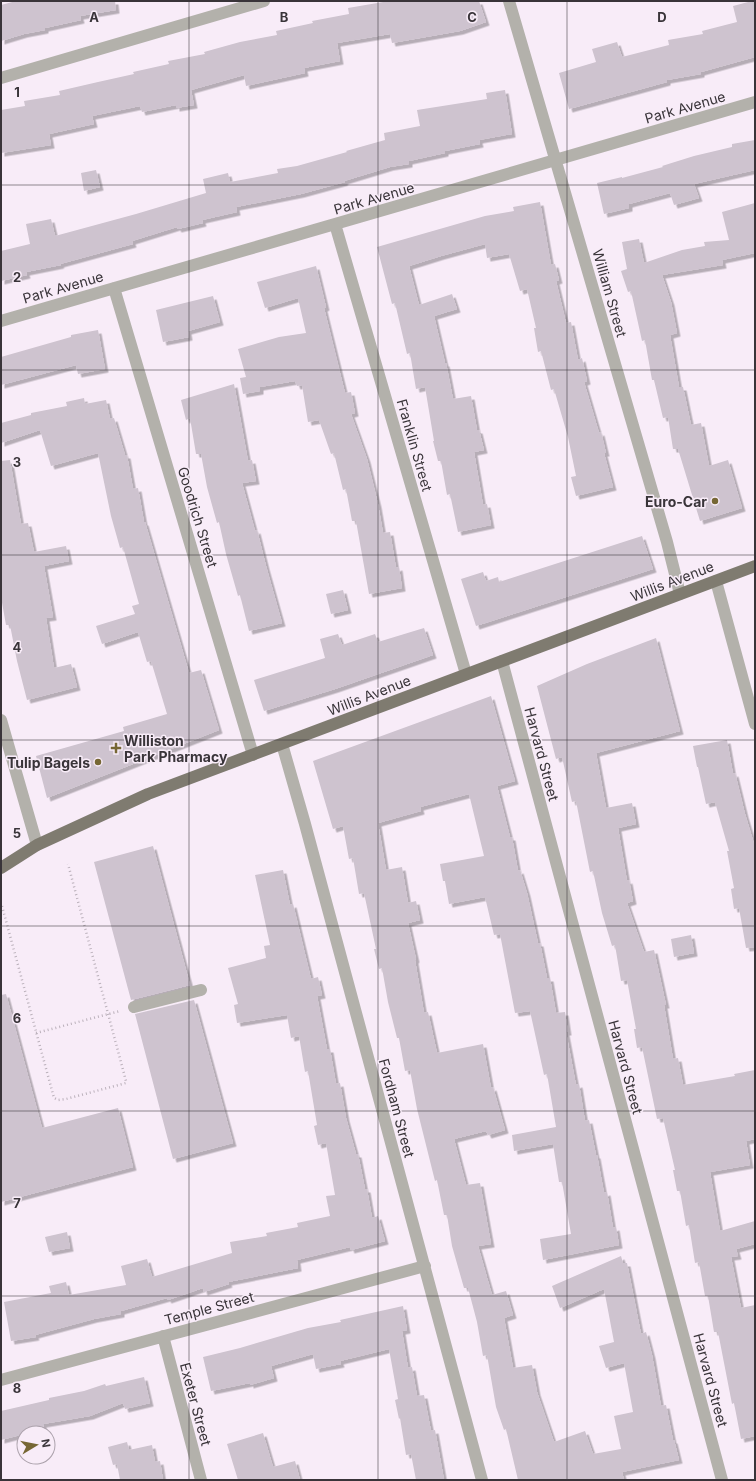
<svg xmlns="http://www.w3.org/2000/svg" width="756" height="1481" font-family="Inter,sans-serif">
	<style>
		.building { fill: #cec3cf; filter: url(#shadow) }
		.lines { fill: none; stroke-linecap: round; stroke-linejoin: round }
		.path { stroke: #bbb1bb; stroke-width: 2.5; stroke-dasharray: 1 3; stroke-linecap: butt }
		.minor { stroke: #b3b1ab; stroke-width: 12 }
		.major { stroke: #7f7b70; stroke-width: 12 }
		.grid { fill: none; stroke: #393439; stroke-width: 1; stroke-opacity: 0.55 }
		.poi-dot { fill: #766734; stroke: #f8ecf8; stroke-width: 1.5 }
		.labels { text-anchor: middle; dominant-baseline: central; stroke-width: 3; stroke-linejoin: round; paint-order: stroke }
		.street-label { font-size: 14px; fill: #393439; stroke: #f8ecf8 }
		.poi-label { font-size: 14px; font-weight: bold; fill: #393439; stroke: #f8ecf8; text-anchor: end }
		.grid-label { font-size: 13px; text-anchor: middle; font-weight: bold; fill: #393439; stroke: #f8ecf8; stroke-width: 3; stroke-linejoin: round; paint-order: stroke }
	</style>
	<defs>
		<filter id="shadow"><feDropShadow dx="3.5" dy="3.5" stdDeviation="0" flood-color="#0004"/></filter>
	</defs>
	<rect width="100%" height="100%" fill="#f8ecf8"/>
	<path class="building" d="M16 1H115L116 10 80 16 81 20 45 28V30L24 34 1 41V5Z
		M389 1H479L486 22 460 31 392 43 390 34 337 43 340 61 304 68 305 73 246 86 244 75 191 90 194 105 176 108V105L142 112 140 106 92 116 94 124 49 134 51 145 1 153V110L25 106 24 101 60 95 59 91 98 82 134 74 133 72 169 64 168 61 205 54 204 52 240 42 277 35 276 31 313 23 312 21 349 14 348 8Z
		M752 1H755V57L701 72V74L667 80V82L569 109 559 73 596 62 592 49 617 42 622 57 669 45 668 40 703 34 702 31 737 22 733 6Z
		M505 90 512 134 479 140 480 144 445 151V153L409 161V164L390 167 344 181 345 182 301 194 236 207 237 212 202 220 203 223 178 229 177 227 132 241 133 244 60 264 61 265 26 272 27 275 1 281V251L30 244 26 224 51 219 55 236 136 214 206 193 203 179 228 173 230 182 278 173 277 169 297 166 347 152 346 151 385 140 384 133 420 126 417 110 487 99 486 93Z
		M755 140V170L694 184 699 198 674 205 670 193 629 204V208L604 214 597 183 622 177V178L663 167 662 166 694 156 732 147V144Z
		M96 170 100 187 84 191 81 173Z
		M540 202 551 265 555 264 559 280 556 281 566 323 571 322 578 360 582 358 587 381 584 382 599 433 601 432 606 453H604L613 487 576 496 571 477 576 476 568 437 554 389 551 390 541 351 538 352 534 328H536L527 289 520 291 509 254 487 258 485 244 441 256 409 266 419 305 452 294 457 309 434 316 445 363H446L453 399 471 396 477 430H479L484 450 474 452 483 505 487 504 491 525 458 532 450 494 447 495 441 461H438L433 441H434L425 387 416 389 410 353 407 354 395 303 392 304 377 247 485 216 514 211 513 207Z
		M755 203V253L722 260 723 265 662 275 671 302 677 333 670 335 679 387H683L691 425 701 423 709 466 728 460 742 508 700 521 678 449H673L668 417 663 418 654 380H652L645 340 642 341 631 291 628 292 621 271 627 269 622 242 639 239 644 263 682 250 705 246 704 242 729 240 722 212Z
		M316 266 326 307 324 308 345 393 351 392 355 413 351 414 367 459 378 504 383 533 390 532 396 568 399 567 402 588 369 594 356 521H352L346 489 343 490 334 453 331 454 319 420 308 422 302 385 297 386 295 381 260 387V391L243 394 240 378 246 377 238 349 279 337 306 333 298 298 265 308 257 282Z
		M213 296 220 322 188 331 189 337 163 342 156 310Z
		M98 330 105 369 78 374 76 365 1 385V357L71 337V335Z
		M234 384 248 461 252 460 256 481 242 483 255 531 257 530 266 566 282 623 249 631 240 595 238 596 226 554 219 522 217 523 207 487 201 454H196L190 418 186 420 181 400Z
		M84 398 85 404 106 400 110 419 114 418 125 455H127L133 489 138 488 144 522H145L189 673 201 670 219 730 47 798 36 756 124 731 123 727 167 714 151 661 147 662 138 632 102 644 96 626 135 614 132 606 139 604 123 547 120 548 111 516 98 453 51 466 40 430 1 443V423L31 415V413L67 406 66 402Z
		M10 460 21 524 28 523 34 552 66 546 69 561 44 566 53 617 46 618 54 668 71 664 77 687 27 700 17 661 10 625H6L1 597V461Z
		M642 536 653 569 476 626 461 579 483 572 486 581 498 577 499 582Z
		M343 590 348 610 331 614 326 594Z
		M424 628 433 655 335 689 264 711 254 680 325 658 320 639 338 634 342 645 375 634 378 642Z
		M656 638 680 731 596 753 606 808 632 803 636 824 618 828 627 881 629 880 633 901 627 903 644 952 654 950 666 1005H664L673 1059 678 1058 683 1085 735 1076 734 1074 755 1070V1139L746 1141 750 1165 710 1172 720 1231 755 1221V1244L736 1249 738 1256 731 1257 741 1308 755 1305V1436L741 1439 734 1403 732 1404 718 1332H714L708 1296H705L699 1262 695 1263 689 1225 686 1226 680 1191H677L673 1170H675L663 1118 657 1119 642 1047 637 1048 634 1029H636L627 980 621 981 615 945 612 946 602 913 593 871 590 872 576 801 572 802 562 757 556 759 537 686 587 664Z
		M491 696 515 781 497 786 510 837H512L518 871 520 870 527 893 538 943H540L547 978H550L556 1013 565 1012 568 1032H566L576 1085 579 1084 585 1121 589 1120 596 1155H597L604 1193 607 1192 613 1228 616 1227 619 1245 543 1260 540 1239 571 1234 562 1182H559L553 1144 514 1151 512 1135 556 1127 547 1074 544 1075 530 1011 515 1013 500 934 494 935 485 897 449 904 445 881H443L440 864 484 856 469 794 420 807 421 811 378 823 386 870 402 867 408 903 416 901 420 920 408 923 416 959 415 960 424 1013 428 1012 437 1053 483 1044 491 1088 493 1087 505 1130 488 1135 486 1131 454 1139 466 1185 480 1183 491 1244 478 1246 492 1295 506 1291 513 1315 504 1318 513 1368 532 1365 537 1392 554 1442 585 1431 593 1454 621 1449 614 1416 633 1412 624 1363 606 1368 599 1346 614 1342 604 1289 560 1308 552 1286 621 1256 623 1263H627L641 1334 646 1332 652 1355 661 1406 666 1405 673 1440H674L679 1460 622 1472 624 1480H518L506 1429 504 1430 496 1407 487 1355 483 1356 477 1322 468 1288H464L452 1246 447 1215H444L437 1180 435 1181 417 1109 410 1070 405 1071 399 1038H397L388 1002 382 968 379 969 374 949H376L364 893 359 894 353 858 349 859 343 826 333 829 313 761Z
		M727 740 733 774 735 773 745 814 755 847V947L746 948 739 908 734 909 731 889 734 888 727 851H729L715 802 706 804 698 767H697L693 746Z
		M153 846 190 985 131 1000 94 862Z
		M283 870 290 905 293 904 311 979 318 977 322 995 317 996 327 1049H330L336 1084 340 1083 346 1118 356 1154H358L365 1189H367L372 1218 378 1216 385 1241 351 1250 350 1247 297 1260 298 1268 228 1282 229 1284 204 1292 203 1288 168 1300 167 1298 121 1311V1314L94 1319 35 1335 36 1337 11 1341 4 1302 51 1293 49 1286 66 1282 69 1295 126 1285 121 1266 147 1259 152 1277 232 1253 230 1242 267 1236 266 1233 298 1227 297 1223 330 1216 326 1196 335 1195 326 1143 318 1145 314 1126 317 1125 308 1071 305 1072 299 1036 291 1038 287 1015 237 1023 234 1005 238 1004 228 968 266 958 264 946 270 945 255 875Z
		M691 935 694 953 674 957 671 939Z
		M6 994 42 1128 118 1108 133 1167 1 1202V995Z
		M194 1000 233 1143 173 1159 135 1014Z
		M67 1232 70 1248 49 1252 45 1237Z
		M403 1306 407 1330 402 1331 408 1368 412 1367 417 1396 424 1395 431 1431 435 1430 444 1480H416L411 1454 406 1455 400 1418 399 1419 395 1400 398 1399 389 1349 340 1361 341 1364 316 1369 313 1354 271 1366 274 1378 250 1385V1383L211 1391 203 1357 240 1348 308 1328 341 1322 340 1320Z
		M144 1377 150 1403 125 1409 123 1403 90 1416 43 1424 44 1429 24 1433V1434L1 1440V1411L49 1400V1398L84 1391 105 1384 106 1386Z
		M263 1433 273 1467 295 1461 300 1480H238L227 1444Z
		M127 1442 129 1450 152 1445 155 1462 160 1461 163 1480H120L117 1464 113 1465 108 1447Z"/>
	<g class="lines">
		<path class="path" d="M2 906 54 1098 58 1100 66 1099 126 1083V1081L68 864
			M36 1033 120 1011"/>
		<path class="minor" d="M509 1 667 542 680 594
			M1 78 264 1
			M335 224 466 674
			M114 288 253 755
			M1 321 755 102
			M716 581 755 724
			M502 661 722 1480
			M1 720 37 845
			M282 744 305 824 482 1480
			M134 1007 201 990
			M163 1336 201 1480
			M1 1380 425 1266"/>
		<path class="major" d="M1 868 37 845 148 794 755 566"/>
	</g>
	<path class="grid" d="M189 1V1480M378 1V1480M567 1V1480M1 185H755M1 370H755M1 555H755M1 740H755M1 926H755M1 1111H755M1 1296H755"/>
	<g class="poi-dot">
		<circle cx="715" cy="501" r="4"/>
		<path d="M114 742h4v4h4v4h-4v4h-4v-4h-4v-4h4z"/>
		<circle cx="98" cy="762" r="4"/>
	</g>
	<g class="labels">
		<g class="street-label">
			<text transform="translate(685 107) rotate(-16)">Park Avenue</text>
			<text transform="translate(374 198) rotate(-16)">Park Avenue</text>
			<text transform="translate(63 287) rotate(-16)">Park Avenue</text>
			<text transform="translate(610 293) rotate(74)">William Street</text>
			<text transform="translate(415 445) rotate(74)">Franklin Street</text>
			<text transform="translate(198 517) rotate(73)">Goodrich Street</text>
			<text transform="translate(672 581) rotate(-21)">Willis Avenue</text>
			<text transform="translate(369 695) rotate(-21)">Willis Avenue</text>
			<text transform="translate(542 754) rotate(75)">Harvard Street</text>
			<text transform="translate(626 1067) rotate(75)">Harvard Street</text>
			<text transform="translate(397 1108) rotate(75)">Fordham Street</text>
			<text transform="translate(209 1308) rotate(-15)">Temple Street</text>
			<text transform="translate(711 1380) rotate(75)">Harvard Street</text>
			<text transform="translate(196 1404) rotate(75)">Exeter Street</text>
		</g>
		<g class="poi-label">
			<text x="707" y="501">Euro-Car</text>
			<text x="124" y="740" text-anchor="start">Williston<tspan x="124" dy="16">Park Pharmacy</tspan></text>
			<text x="90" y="762">Tulip Bagels</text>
		</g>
	</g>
	<g class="grid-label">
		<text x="94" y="22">A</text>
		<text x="284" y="22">B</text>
		<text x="472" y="22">C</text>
		<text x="662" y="22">D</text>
		<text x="17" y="97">1</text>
		<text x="17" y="282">2</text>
		<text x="17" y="467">3</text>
		<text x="17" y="652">4</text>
		<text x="17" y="838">5</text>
		<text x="17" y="1023">6</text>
		<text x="17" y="1208">7</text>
		<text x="17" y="1393">8</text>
	</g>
	<rect width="756" height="1481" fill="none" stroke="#393439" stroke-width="4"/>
	<g transform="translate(36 1445) rotate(80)"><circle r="19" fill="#f8ecf8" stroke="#aca2ac"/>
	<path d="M0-3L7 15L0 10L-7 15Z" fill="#766734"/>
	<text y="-6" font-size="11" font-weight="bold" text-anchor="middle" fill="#393439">N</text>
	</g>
</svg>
